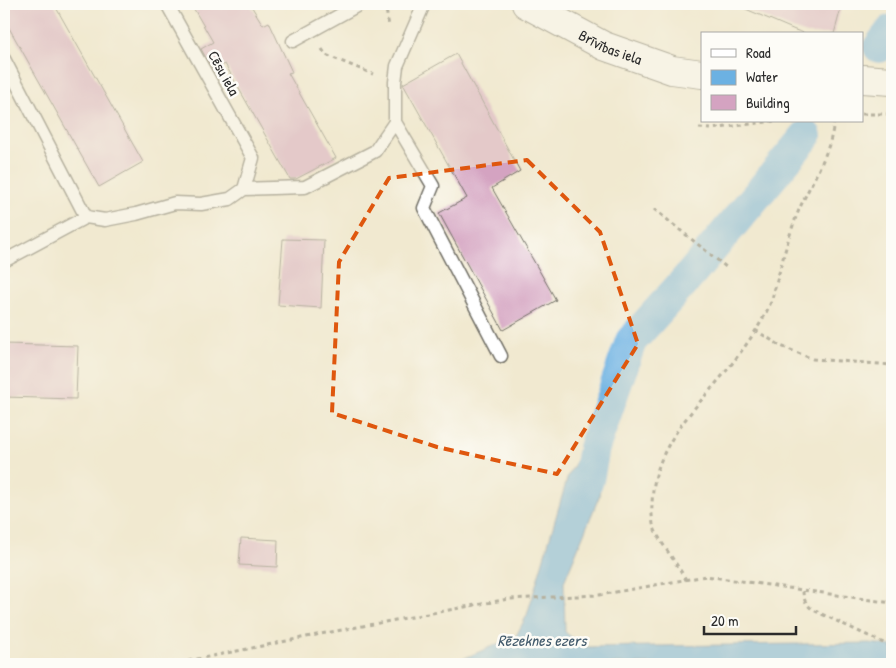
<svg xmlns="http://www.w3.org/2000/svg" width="896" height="668" font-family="'Patrick Hand',sans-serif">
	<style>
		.water { fill: #6cb1e2; stroke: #4c6e86 }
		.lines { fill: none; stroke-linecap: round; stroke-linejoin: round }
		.canal { stroke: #6cb1e2; stroke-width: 32 }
		.building { fill: #d4a3c1 }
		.service-casing { stroke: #706e65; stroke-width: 15 }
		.secondary-casing { stroke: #706e65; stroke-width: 30 }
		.path { stroke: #706e65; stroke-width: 3; stroke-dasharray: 4 4; stroke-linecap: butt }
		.service { stroke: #fff; stroke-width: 12 }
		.secondary { stroke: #fff; stroke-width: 28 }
		.marked { fill: none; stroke: #df570e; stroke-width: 4; stroke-dasharray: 10 6; stroke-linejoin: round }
		.labels { text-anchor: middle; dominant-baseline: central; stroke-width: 5; stroke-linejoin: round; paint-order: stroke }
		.street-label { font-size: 15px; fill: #2b2b2b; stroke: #fdfcf7 }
		.water-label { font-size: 16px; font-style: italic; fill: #425a6b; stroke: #fdfcf7 }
	</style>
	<rect width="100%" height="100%" fill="#fdfcf7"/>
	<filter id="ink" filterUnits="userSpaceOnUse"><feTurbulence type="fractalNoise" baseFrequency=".02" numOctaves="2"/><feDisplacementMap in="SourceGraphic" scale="10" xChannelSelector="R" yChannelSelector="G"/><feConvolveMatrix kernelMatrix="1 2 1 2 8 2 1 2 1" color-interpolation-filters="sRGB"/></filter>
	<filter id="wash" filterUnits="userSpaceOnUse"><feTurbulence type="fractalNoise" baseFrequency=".0096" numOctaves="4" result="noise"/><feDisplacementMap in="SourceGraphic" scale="20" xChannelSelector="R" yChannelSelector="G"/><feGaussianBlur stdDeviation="1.12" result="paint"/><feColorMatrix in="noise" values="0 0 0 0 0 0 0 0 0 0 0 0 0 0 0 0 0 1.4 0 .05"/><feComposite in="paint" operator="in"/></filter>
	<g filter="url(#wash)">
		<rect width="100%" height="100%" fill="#f1e9d0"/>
		<path class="water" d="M589 438 605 440 599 497 564 582 565 632 584 647 870 643 892 646V664H427L460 660 516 636 527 615 568 476Z"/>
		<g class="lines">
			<path class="canal" d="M879 47 892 30
				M588 480 594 448 631 341 692 273 806 136"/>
		</g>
		<g id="blocks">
			<path class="building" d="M4 4H54L143 162 99 187 4 19Z
				M191 4H250L263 25 269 22 292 72 288 73 336 158 296 179H290L225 64 213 70 201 49 213 42Z
				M734 4H842L834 34H807L795 30Z
				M456 54 520 171 492 188 556 300 503 330 439 213 467 198 403 84Z
				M283 239 324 240 321 308 278 305Z
				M4 344 78 346 76 399 4 397Z
				M241 538 278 540 277 567 239 565Z"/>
		</g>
	</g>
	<g filter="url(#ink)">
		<use href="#blocks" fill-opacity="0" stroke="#706e65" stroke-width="1"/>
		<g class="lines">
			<defs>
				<path id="service" d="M293 41 360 4
					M4 59 86 217 4 261
					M395 122 433 186 424 208 501 356
					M244 189 305 187 375 151 395 122V82L397 66 424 4
					M86 217 105 220 136 214 175 203 201 204 230 199 244 189 253 158 167 4"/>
				<g id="secondary">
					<path id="s1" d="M526 4 604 46 672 70 702 74"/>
					<path d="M862 79 892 81"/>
				</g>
			</defs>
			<use href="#service" class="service-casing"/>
			<use href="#secondary" class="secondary-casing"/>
			<path class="path" d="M385 4 389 26
				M322 49 326 55 373 74
				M862 114H887L890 111
				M699 128 711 129 774 121
				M654 209 726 267
				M755 330 781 346 813 359 892 365
				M686 580C678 564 656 538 653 524 651 512 652 502 653 490 661 433 706 400 737 357 750 340 763 321 771 302 779 275 785 247 795 220 807 186 830 159 834 121
				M803 591C803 600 807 605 813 610L892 647
				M173 664 336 631 508 599 599 595 706 576 892 603"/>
			<use href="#service" class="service"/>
			<use href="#secondary" class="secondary"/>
		</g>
	</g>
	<path d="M0 0H896V668H0ZM527 160 600 232 638 344 557 474 437 447 332 413 339 262 389 178Z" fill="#f1e9d0" fill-opacity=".55" fill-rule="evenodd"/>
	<path class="marked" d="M527 160 600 232 638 344 557 474 437 447 332 413 339 262 389 178Z"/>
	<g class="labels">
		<g class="street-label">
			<text stroke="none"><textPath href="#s1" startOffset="95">Brīvības iela</textPath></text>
			<text transform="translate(224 73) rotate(61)">Cēsu iela</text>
		</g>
		<g class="water-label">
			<text x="542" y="640">Rēzeknes ezers</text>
		</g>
	</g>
	<rect width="896" height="668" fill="none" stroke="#fdfcf7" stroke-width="20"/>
	<rect x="701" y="32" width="162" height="90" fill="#fdfcf7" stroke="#a9a8a5"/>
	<rect x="711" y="49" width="25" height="8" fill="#ffffff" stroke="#a9a8a5"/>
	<text x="746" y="58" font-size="15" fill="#2b2b2b">Road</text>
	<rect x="711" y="70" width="25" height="15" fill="#6cb1e2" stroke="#a9a8a5"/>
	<text x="746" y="82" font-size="15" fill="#2b2b2b">Water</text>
	<rect x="711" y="95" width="25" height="15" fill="#d4a3c1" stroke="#a9a8a5"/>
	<text x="746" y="108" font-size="15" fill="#2b2b2b">Building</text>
	<path d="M704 626v8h92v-8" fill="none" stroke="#2b2b2b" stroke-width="2.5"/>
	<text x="711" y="626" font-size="15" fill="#2b2b2b" stroke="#fdfcf7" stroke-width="4" paint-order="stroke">20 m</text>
</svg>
